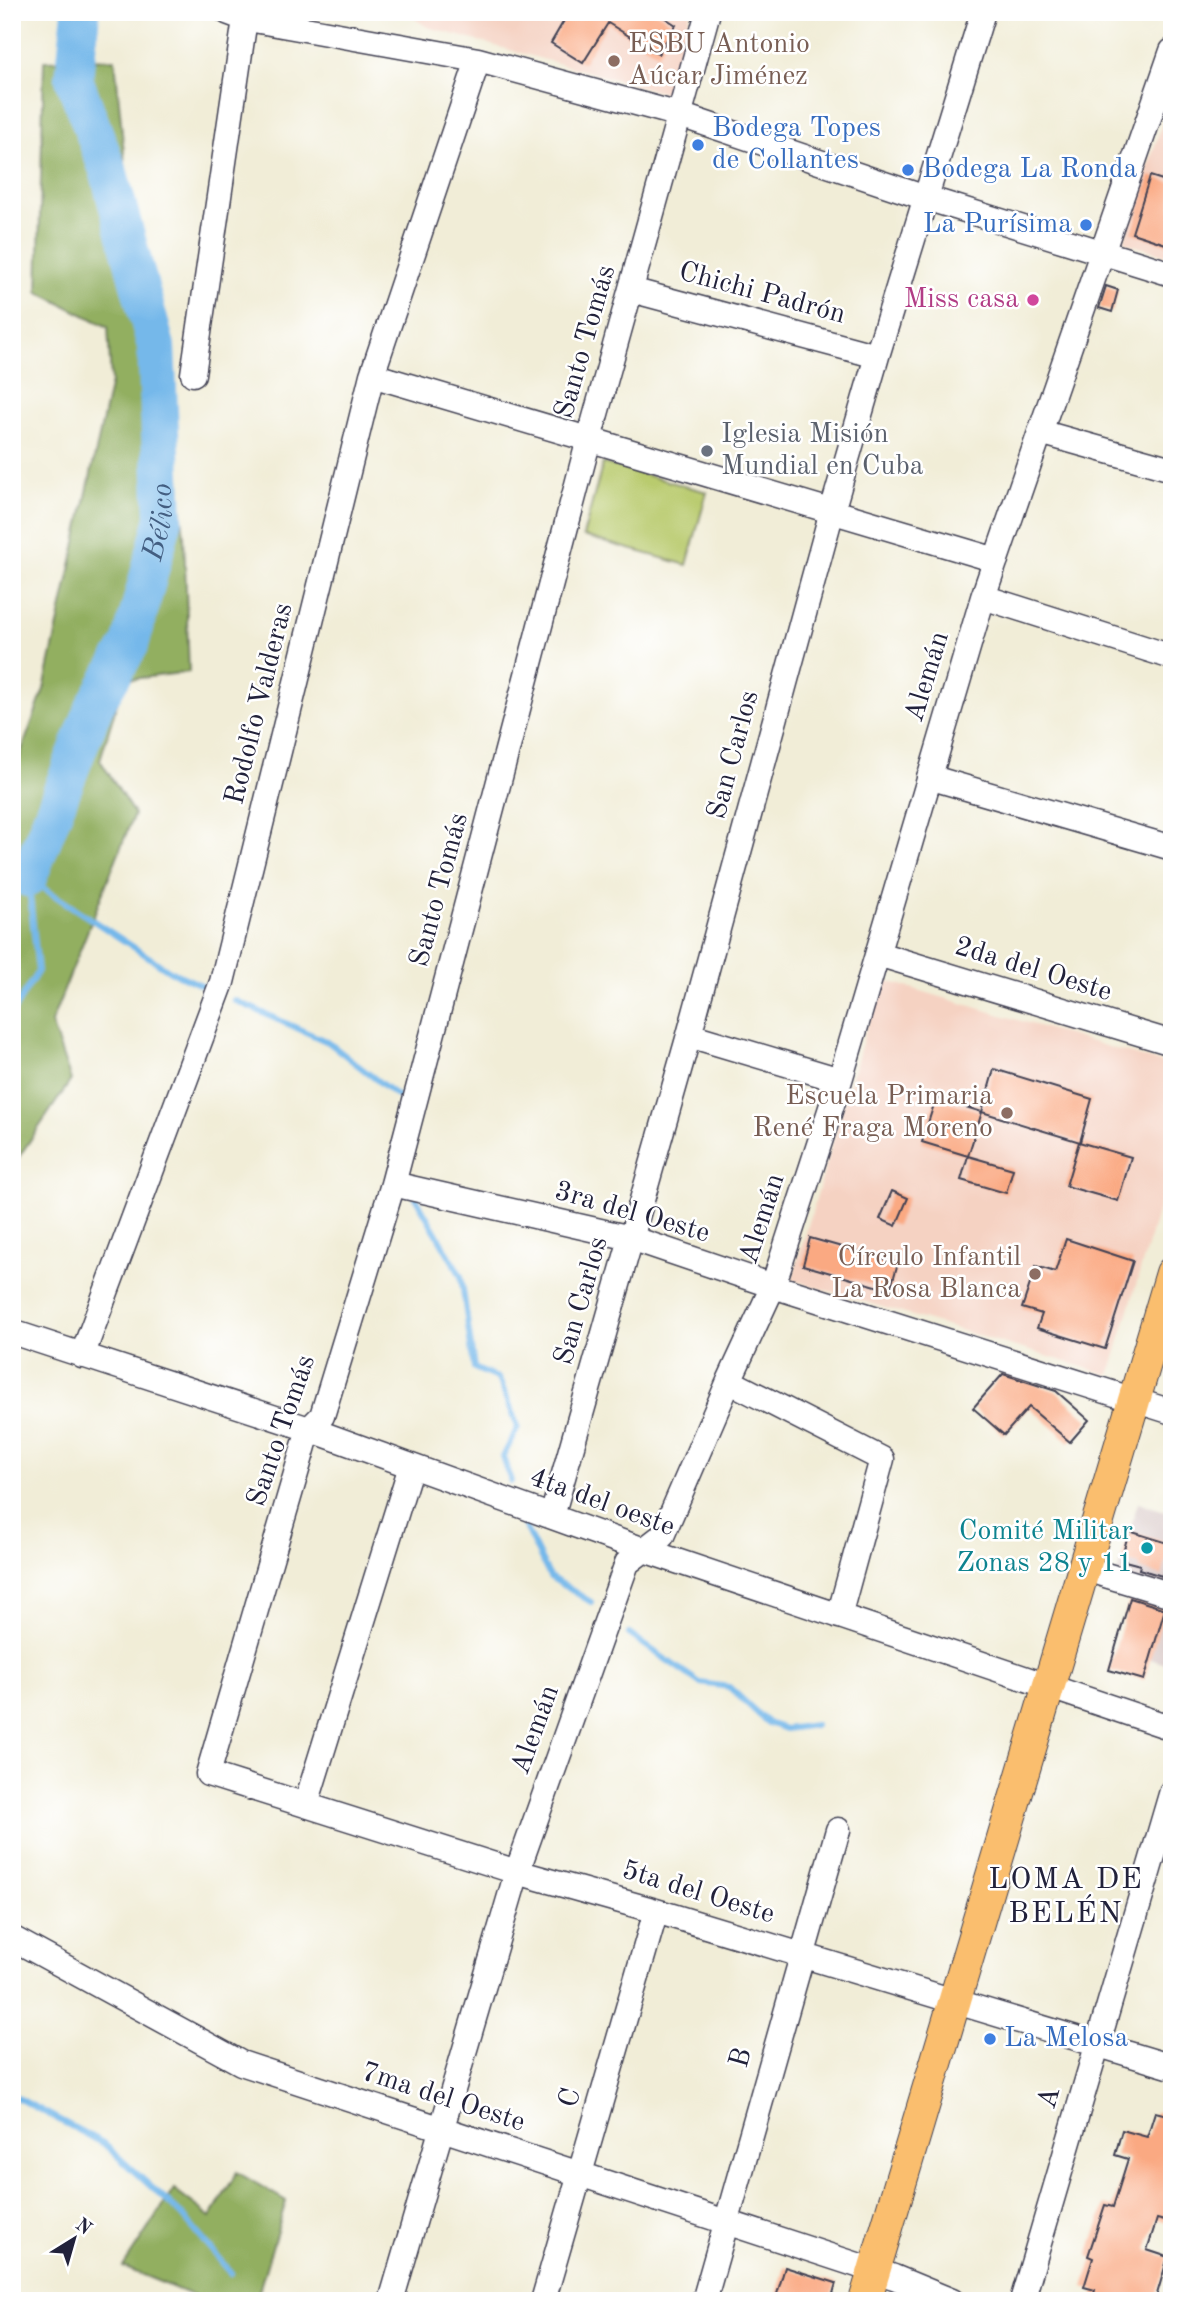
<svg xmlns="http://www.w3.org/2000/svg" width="1184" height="2313" font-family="'Old Standard TT',serif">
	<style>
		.built { fill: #f5d2c2 }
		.industrial { fill: #d1bfbd }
		.green { fill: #b9cb6e; stroke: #6e7654; stroke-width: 2 }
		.forest { fill: #92af61; stroke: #5a684e; stroke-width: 2 }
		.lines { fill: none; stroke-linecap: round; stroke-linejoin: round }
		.stream { stroke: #75b8ea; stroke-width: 6 }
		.river { stroke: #75b8ea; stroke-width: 38 }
		.building { fill: #faa982 }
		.minor-casing { stroke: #414052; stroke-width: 27 }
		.major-casing { stroke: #414052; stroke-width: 34 }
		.minor { stroke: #fff; stroke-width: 24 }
		.major { stroke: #fabe6e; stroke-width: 32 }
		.education-dot { fill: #8d6e63; stroke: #fff; stroke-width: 2.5 }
		.shop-dot { fill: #3f7fe0; stroke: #fff; stroke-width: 2.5 }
		.hotel-dot { fill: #d1479c; stroke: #fff; stroke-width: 2.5 }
		.worship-dot { fill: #6b7280; stroke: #fff; stroke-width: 2.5 }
		.culture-dot { fill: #0f9aa8; stroke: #fff; stroke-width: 2.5 }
		.labels { text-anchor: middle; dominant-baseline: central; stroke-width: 5; stroke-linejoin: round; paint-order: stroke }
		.education-label { font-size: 28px; fill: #785e54; stroke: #fff; text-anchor: end }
		.shop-label { font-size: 28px; fill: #366cbe; stroke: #fff; text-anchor: start }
		.street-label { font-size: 28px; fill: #22223b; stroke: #fff }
		.hotel-label { font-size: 28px; fill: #b23c85; stroke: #fff; text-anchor: end }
		.worship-label { font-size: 28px; fill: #5b616d; stroke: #fff; text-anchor: start }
		.culture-label { font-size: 28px; fill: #0d838f; stroke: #fff; text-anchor: end }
		.water-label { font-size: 30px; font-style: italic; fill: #435e81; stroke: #fff }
		.neighbourhood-label { font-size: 30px; letter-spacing: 2px; fill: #22223b; stroke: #fff }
	</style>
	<rect width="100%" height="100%" fill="#fff"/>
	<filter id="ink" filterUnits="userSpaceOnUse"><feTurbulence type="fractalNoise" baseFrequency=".0143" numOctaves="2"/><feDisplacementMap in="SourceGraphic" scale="14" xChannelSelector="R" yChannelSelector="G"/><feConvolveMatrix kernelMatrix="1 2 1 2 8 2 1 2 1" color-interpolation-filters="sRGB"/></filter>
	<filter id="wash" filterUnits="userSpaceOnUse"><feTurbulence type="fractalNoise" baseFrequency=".00686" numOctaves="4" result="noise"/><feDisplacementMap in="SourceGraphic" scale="28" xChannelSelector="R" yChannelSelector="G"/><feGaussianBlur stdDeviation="1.57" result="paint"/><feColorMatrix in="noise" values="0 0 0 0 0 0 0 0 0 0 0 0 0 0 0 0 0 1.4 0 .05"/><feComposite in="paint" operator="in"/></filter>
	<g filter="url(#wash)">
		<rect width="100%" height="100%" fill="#f1edd7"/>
		<path class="built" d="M405 12H690L672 95 427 27Z
			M1172 92V257L1124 242Z
			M881 979 1172 1066V1161L1110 1375 792 1280Z"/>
		<path class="industrial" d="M1138 1503 1172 1513V1666L1150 1659 1166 1606 1112 1589 1121 1560 1163 1571 1171 1544 1129 1531Z"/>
		<path class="green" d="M603 463 707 492 687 565 583 536Z"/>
		<path class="forest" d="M115 59 129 205 164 336 184 536 189 672 124 680 100 760 134 814 51 1023 71 1080 12 1167V777L44 689 111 382 108 327 38 292 44 61Z
			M237 2172 286 2201 256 2301H206L123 2267 174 2189 211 2217Z"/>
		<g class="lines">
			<path class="stream" d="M28 878 170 971 201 985
				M234 1000 328 1042 405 1102 404 1105
				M12 1013 38 971 28 878
				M416 1198 461 1276 474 1368 499 1379 518 1427 503 1457 511 1481
				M524 1525 550 1577 591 1602
				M629 1634 700 1683 729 1687 768 1723 785 1729 815 1725
				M12 2095 103 2143 182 2215 231 2273"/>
			<path class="river" id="s1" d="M28 878 95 705 130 645 164 518 156 346 108 170 74 79 81 12"/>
		</g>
		<g id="blocks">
			<path class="building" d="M569 12H656L676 25 658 54 608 23 583 63 551 43Z
				M1150 176 1172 183V246L1132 233Z
				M1106 286 1118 290 1112 312 1099 308Z
				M994 1069 1092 1099 1080 1142 982 1112 968 1156 1013 1169 1006 1193 961 1180 968 1156 922 1142 936 1098 982 1112Z
				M1079 1142 1131 1157 1118 1201 1066 1186Z
				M892 1191 908 1198 896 1226 880 1219Z
				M810 1238 898 1263 890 1290 803 1265Z
				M1066 1239 1133 1261 1105 1349 1037 1328 1042 1314 1022 1308 1036 1266 1055 1272Z
				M1003 1374 1056 1391 1089 1420 1070 1442 1029 1407 1004 1435 973 1408Z
				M1129 1531 1171 1544 1162 1576 1139 1569 1140 1565 1121 1560Z
				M1130 1598 1165 1609 1144 1680 1109 1670Z
				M1155 2112 1172 2116V2223L1157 2219 1147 2250 1168 2257 1155 2301H1092L1095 2290 1084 2287 1093 2258 1088 2256 1105 2205 1113 2207 1128 2159 1115 2155 1122 2130 1147 2137Z
				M785 2267 836 2283 831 2301H775Z"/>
		</g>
	</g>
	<g filter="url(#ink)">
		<use href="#blocks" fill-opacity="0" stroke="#414052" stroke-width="2"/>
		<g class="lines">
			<defs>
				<path id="minor" d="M227 12 243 18 478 60 680 115 926 198 1172 274
					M708 12 589 439 393 1184 322 1416 309 1429 208 1774 517 1872 656 1911 1172 2067
					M631 290 877 356
					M193 374 246 12
					M372 375 996 560
					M1040 432 1172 469
					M983 597 1172 657
					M929 777 1172 848
					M878 954 1172 1043
					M689 1035 840 1080
					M393 1184 631 1238 773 1286 1172 1412
					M12 1332 309 1429 644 1550 1172 1728
					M82 1356 222 982 372 375 478 60
					M729 1381 882 1459 839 1616
					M552 1516 689 1035 832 511 877 356 983 12
					M1102 1574 1172 1595
					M306 1804 411 1466
					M12 1938 241 2063 894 2277 952 2301
					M391 2301 517 1872 627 1563 662 1536 729 1381 773 1286 840 1080 983 597 1172 51
					M543 2301 656 1911
					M704 2301 838 1830
					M1022 2301 1172 1791"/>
				<path id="major" d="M865 2301 1172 1273"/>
			</defs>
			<use href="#minor" class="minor-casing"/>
			<use href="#major" class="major-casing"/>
			<use href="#minor" class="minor"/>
			<use href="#major" class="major"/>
		</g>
	</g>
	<g class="education-dot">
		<circle cx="614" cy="61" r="7"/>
		<circle cx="1007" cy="1113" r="7"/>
		<circle cx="1035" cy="1274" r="7"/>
	</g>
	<g class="shop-dot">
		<circle cx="698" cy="145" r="7"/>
		<circle cx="908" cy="170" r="7"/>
		<circle cx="1086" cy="225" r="7"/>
		<circle cx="990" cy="2039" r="7"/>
	</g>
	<circle class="hotel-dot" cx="1033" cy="300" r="7"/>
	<circle class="worship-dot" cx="707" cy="451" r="7"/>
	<circle class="culture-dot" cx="1147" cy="1548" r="7"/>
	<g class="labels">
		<g class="education-label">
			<text x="628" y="45" text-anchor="start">ESBU Antonio<tspan x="628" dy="32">Aúcar Jiménez</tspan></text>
			<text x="993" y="1097">Escuela Primaria<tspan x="993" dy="32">René Fraga Moreno</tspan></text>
			<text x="1021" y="1258">Círculo Infantil<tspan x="1021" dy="32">La Rosa Blanca</tspan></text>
		</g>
		<g class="shop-label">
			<text x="712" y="129">Bodega Topes<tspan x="712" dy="32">de Collantes</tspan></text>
			<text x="922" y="170">Bodega La Ronda</text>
			<text x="1072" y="225" text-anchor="end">La Purísima</text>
			<text x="1004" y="2039">La Melosa</text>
		</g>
		<g class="street-label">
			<text transform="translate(762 294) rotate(15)">Chichi Padrón</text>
			<text transform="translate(586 342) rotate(-74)">Santo Tomás</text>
			<text transform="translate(928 677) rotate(-73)">Alemán</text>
			<text transform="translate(260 704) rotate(-76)">Rodolfo Valderas</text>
			<text transform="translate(734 755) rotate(-75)">San Carlos</text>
			<text transform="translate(440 890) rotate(-75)">Santo Tomás</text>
			<text transform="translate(1033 970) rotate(17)">2da del Oeste</text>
			<text transform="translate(632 1213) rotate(16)">3ra del Oeste</text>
			<text transform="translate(763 1219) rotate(-72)">Alemán</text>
			<text transform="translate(582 1301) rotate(-74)">San Carlos</text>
			<text transform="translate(282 1431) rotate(-71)">Santo Tomás</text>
			<text transform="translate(602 1503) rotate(20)">4ta del oeste</text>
			<text transform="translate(536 1730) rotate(-70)">Alemán</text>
			<text transform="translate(698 1893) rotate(17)">5ta del Oeste</text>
			<text transform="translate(742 2058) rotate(-74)">B</text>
			<text transform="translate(443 2098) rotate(18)">7ma del Oeste</text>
			<text transform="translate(571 2098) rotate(-74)">C</text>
			<text transform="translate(1050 2098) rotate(-74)">A</text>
		</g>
		<g class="hotel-label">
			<text x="1019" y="300">Miss casa</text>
		</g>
		<g class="worship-label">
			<text x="721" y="435">Iglesia Misión<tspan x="721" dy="32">Mundial en Cuba</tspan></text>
		</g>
		<g class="culture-label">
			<text x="1133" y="1532">Comité Militar<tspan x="1133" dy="32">Zonas 28 y 11</tspan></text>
		</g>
		<g class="water-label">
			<text stroke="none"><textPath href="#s1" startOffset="382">Bélico</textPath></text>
		</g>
		<g class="neighbourhood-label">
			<text x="1066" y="1880">LOMA DE<tspan x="1066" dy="34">BELÉN</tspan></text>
		</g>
	</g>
	<rect width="1184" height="2313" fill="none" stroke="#fff" stroke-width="42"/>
	<g transform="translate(74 2239) rotate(37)" stroke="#ffffff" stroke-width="5" paint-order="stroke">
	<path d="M0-5L12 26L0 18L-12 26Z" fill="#22223b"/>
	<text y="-10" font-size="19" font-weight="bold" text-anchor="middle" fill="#22223b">N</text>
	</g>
</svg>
